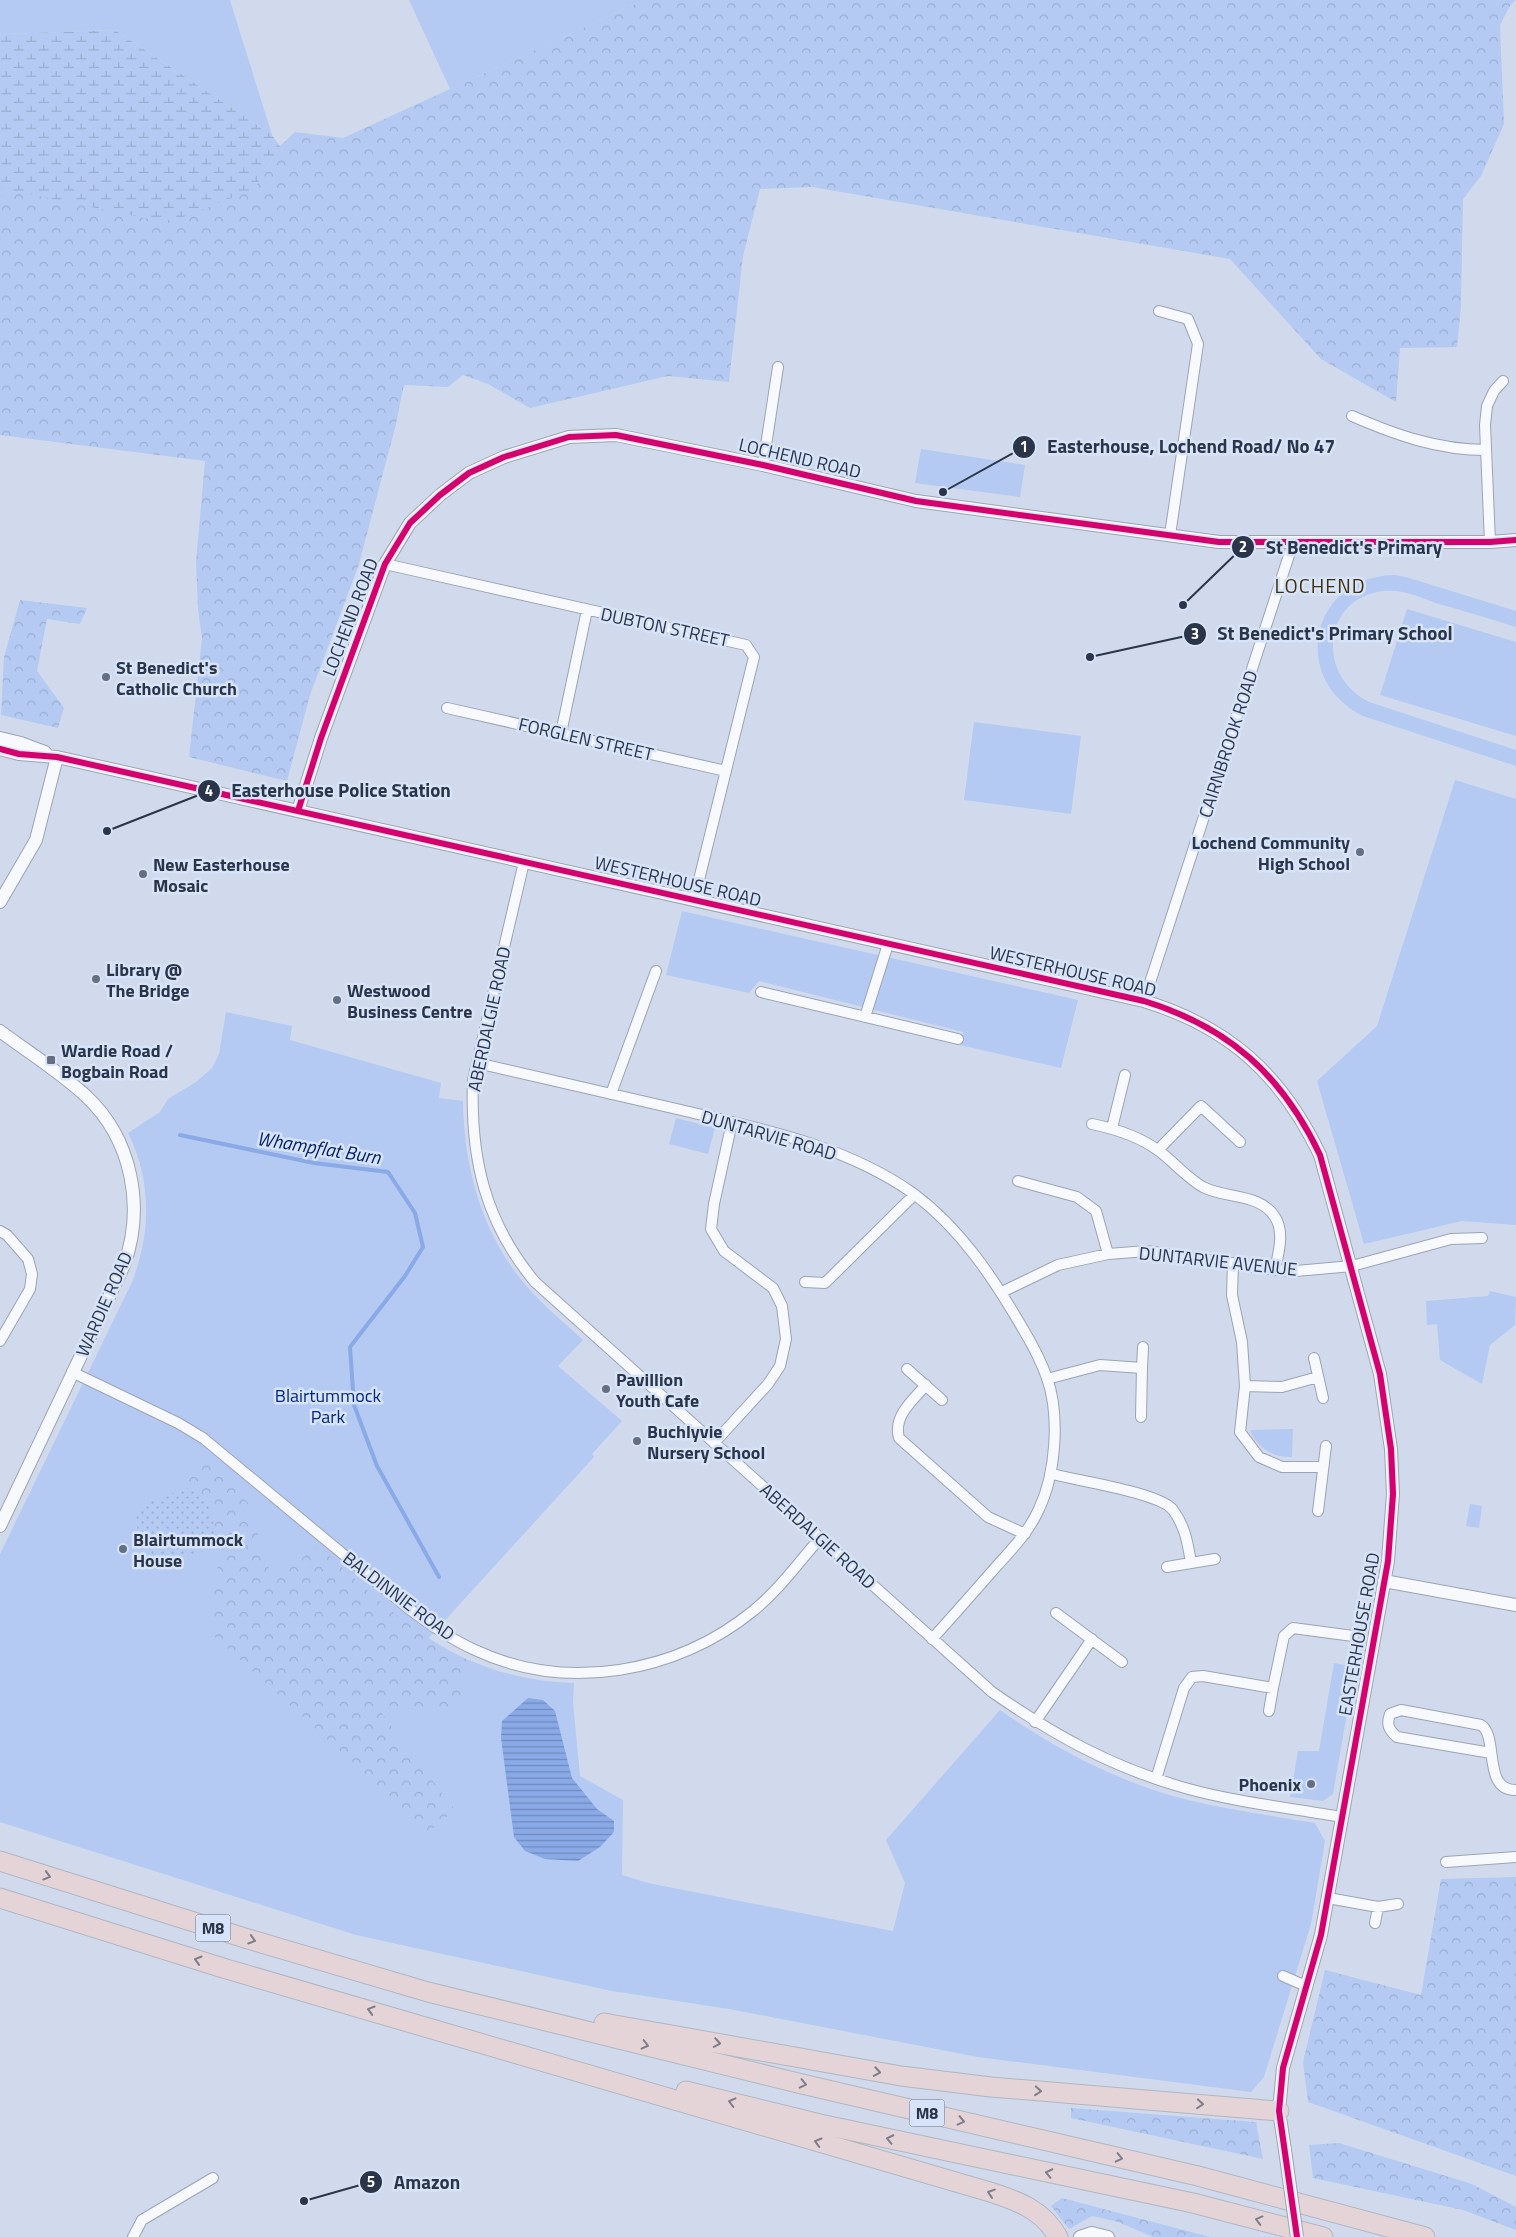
<svg xmlns="http://www.w3.org/2000/svg" width="1516" height="2237" font-family="'Titillium Web',sans-serif">
	<style>
		.green { fill: #b4caf2 }
		.forest { fill: url(#forest-crowns) }
		.wetland { fill: url(#wetland-marsh) }
		.garden { fill: url(#garden-dots) }
		.water { fill: url(#water-rules) }
		.lines { fill: none; stroke-linecap: round; stroke-linejoin: round }
		.stream { stroke: #89a9e7; stroke-width: 4 }
		.minor-casing { stroke: #9ba4b6; stroke-width: 12 }
		.tertiary-casing { stroke: #9ba4b6; stroke-width: 14 }
		.motorway-casing { stroke: #b0b6c2; stroke-width: 21 }
		.minor { stroke: #f8f9fc; stroke-width: 10 }
		.tertiary { stroke: #f8f9fc; stroke-width: 12 }
		.motorway { stroke: #e4d4d7; stroke-width: 19 }
		.tertiary-bridge-casing { stroke: #9ba4b6; stroke-width: 14; stroke-linecap: butt }
		.tertiary-bridge { stroke: #f8f9fc; stroke-width: 12 }
		.cycleway-casing { stroke: #d7e3f9; stroke-width: 9 }
		.cycleway { stroke: #d6006c; stroke-width: 6 }
		.oneway { stroke: #7e7d89 }
		.poi-dot { fill: #646f83; stroke: #d7e3f9; stroke-width: 2 }
		.labels { text-anchor: middle; dominant-baseline: central; stroke-width: 5; stroke-linejoin: round; paint-order: stroke }
		.shield { fill: #d7e3f9; stroke: #5e697e; stroke-width: 1 }
		.shield-label { font-size: 16px; font-weight: bold; fill: #2a354a }
		.street-label { font-size: 18px; fill: #2a354a; stroke: #d7e3f9 }
		.poi-label { font-size: 18px; font-weight: bold; fill: #2a354a; stroke: #d7e3f9; text-anchor: start }
		.park-label { font-size: 18px; fill: #002784; stroke: #d7e3f9 }
		.water-label { font-size: 19px; font-style: italic; fill: #022067; stroke: #d7e3f9 }
		.quarter-label { font-size: 20px; letter-spacing: 1px; fill: #412f06; stroke: #d7e3f9 }
		.leader { fill: none; stroke: #2a354a; stroke-width: 2 }
		.callout-dot { fill: #2a354a; stroke: #d7e3f9; stroke-width: 2 }
		.mark-label { font-size: 15px; text-anchor: middle; font-weight: bold; fill: #fff }
		.callout-label { font-size: 19px; text-anchor: middle; font-weight: bold; fill: #2a354a; stroke: #d7e3f9; stroke-width: 5; stroke-linejoin: round; paint-order: stroke }
	</style>
	<defs>
		<pattern id="forest-crowns" width="20" height="18" patternUnits="userSpaceOnUse" patternTransform="scale(1.25)"><rect width="20" height="18" fill="#b4caf2"/><path d="M2 6a3 3 0 1 1 6 0M12 15a3 3 0 1 1 6 0" fill="none" stroke="#9baed1"/></pattern>
		<pattern id="wetland-marsh" width="20" height="14" patternUnits="userSpaceOnUse" patternTransform="scale(1.25)"><rect width="20" height="14" fill="#b4caf2"/><path d="M1 5h8M5 5V1M11 12h8M15 12V8" fill="none" stroke="#9baed1"/></pattern>
		<pattern id="garden-dots" width="8" height="8" patternUnits="userSpaceOnUse" patternTransform="scale(1.25)"><rect width="8" height="8" fill="#b4caf2"/><path d="M2 2h.1M6 6h.1" fill="none" stroke="#9baed1" stroke-width="1.8" stroke-linecap="round"/></pattern>
		<pattern id="water-rules" width="6" height="5" patternUnits="userSpaceOnUse" patternTransform="scale(1.25)"><rect width="6" height="5" fill="#89a9e7"/><path d="M0 2.5h6" fill="none" stroke="#708abd"/></pattern>
	</defs>
	<rect width="100%" height="100%" fill="#d0daec"/>
	<path class="green" d="M0 0H230L272 135 115 30 6 34 0 36Z
		M409 0H644L450 89Z
		M921 449 1025 465 1020 497 915 483Z
		M1394 575 1406 577 1516 611V627C1490 619 1465 611 1439 604 1422 598 1403 589 1384 591 1323 597 1315 675 1369 702L1516 750V766L1363 716C1289 679 1310 577 1394 575Z
		M1407 609 1516 642V736L1380 695Z
		M974 722 1081 736 1071 814 964 800Z
		M1455 780 1516 799V1225L1462 1221 1364 1244 1317 1081 1377 1026Z
		M682 911 1078 1000 1061 1068 960 1045 963 1032 759 981 749 993 666 975Z
		M226 1012 292 1026 290 1040 441 1083 439 1098 463 1101C464 1170 483 1238 530 1290 546 1308 565 1323 583 1340L558 1366 622 1421 592 1454 594 1457 428 1639C472 1666 522 1682 574 1683L573 1702 580 1776 623 1800 622 1875 648 1883 893 1931 905 1883 886 1840 1000 1710C1057 1750 1120 1783 1188 1800 1230 1810 1273 1816 1315 1823L1325 1841 1311 1924 1264 2077 1251 2092 978 2057 729 2009 612 1991 356 1935 0 1822V1554L132 1282C151 1233 152 1181 128 1133L160 1112 168 1099 196 1082 212 1068 219 1054Z
		M676 1118 715 1128 708 1154 669 1144Z
		M1490 1291 1516 1297 1515 1325 1490 1345 1482 1384 1440 1360 1437 1324 1427 1325 1426 1301 1488 1296Z
		M1293 1429 1292 1457C1274 1458 1257 1448 1250 1430Z
		M1470 1504 1482 1506 1479 1528 1466 1526Z
		M1334 1663 1355 1667 1333 1794 1323 1801 1290 1797 1298 1751H1319Z"/>
	<path class="forest" d="M644 0H1516L1511 4 1500 25 1504 124 1481 176 1463 199 1461 306 1457 347 1400 348 1396 402 1321 359 1230 259 812 187 760 189 743 256 729 382 668 376 530 408 488 384 463 375 448 387 404 385 395 428 359 564 310 695 287 781 189 757 202 638 198 610 196 562 205 461 0 435V193L10 190 254 189 280 146 295 132 343 138Z
		M20 600 87 608 80 624 47 619 37 671 64 708 58 728 1 715 4 657Z
		M204 1455 228 1473 248 1503 272 1579 319 1546C365 1588 409 1632 466 1659L461 1701 438 1712 374 1703 455 1810 429 1832 214 1636 213 1594 221 1546 204 1493 186 1488 181 1475Z
		M1516 1877V2176L1308 2102 1303 2062 1325 1970 1421 1995 1441 1879Z
		M1071 2108 1256 2122 1263 2159 1071 2118Z
		M1339 2143 1472 2184 1516 2207V2230L1463 2210 1313 2178 1309 2145Z
		M1062 2198 1210 2237H1153L1118 2222 1092 2216 1069 2229 1051 2206Z"/>
	<path class="wetland" d="M115 30 272 135 280 146 254 189 168 223 10 190 0 193V36L6 34Z"/>
	<path class="garden" d="M186 1488 204 1493 221 1546 150 1568 133 1515 142 1505Z"/>
	<path class="water" d="M528 1698 543 1700 555 1711 572 1778 597 1809 614 1821V1832L600 1847 578 1861 545 1859 525 1851 514 1837 501 1738 502 1721Z"/>
	<g class="lines">
		<path class="stream" d="M180 1135 314 1163 388 1172 415 1213 423 1247 405 1276 350 1347 354 1405 377 1466 439 1577"/>
		<defs>
			<path id="minor" d="M1159 311 1188 319 1198 344 1170 535
				M1352 416C1396 435 1438 450 1486 450
				M763 465 778 367
				M1490 542 1485 425 1487 406 1494 391 1503 381
				M385 564 746 645 754 657 694 900
				M447 708 726 771
				M561 733 587 610
				M524 862 473 1080C470 1158 485 1222 535 1282L992 1692C1054 1735 1111 1767 1185 1788 1235 1802 1290 1808 1342 1817
				M761 992 958 1039
				M1144 1001 1293 543
				M865 1017 888 944
				M477 1063C545 1079 613 1094 681 1110 762 1129 845 1145 914 1194 961 1229 994 1279 1023 1329 1032 1344 1041 1361 1047 1378 1060 1415 1056 1473 1039 1509 1029 1532 1011 1550 995 1568 974 1592 953 1616 932 1639
				M611 1094 656 971
				M1092 1124C1116 1129 1139 1136 1159 1151 1174 1162 1187 1178 1203 1187 1226 1199 1260 1193 1275 1217 1285 1233 1278 1254 1275 1270
				M1112 1128 1125 1075
				M1158 1150 1201 1106 1240 1142
				M1018 1181 1077 1197 1096 1211 1108 1254
				M0 1231 7 1235 28 1259 32 1274 30 1289 0 1341
				M1233 1263 1232 1295 1242 1342 1245 1386 1240 1432 1259 1457 1282 1467H1323
				M805 1282 825 1283 914 1195
				M1002 1292 1058 1265 1108 1254 1147 1251 1275 1270 1296 1271 1352 1266 1451 1239 1482 1238
				M1314 1358 1323 1398
				M1142 1368 1143 1347
				M907 1369 942 1400
				M72 1372 178 1423 203 1438 408 1608C429 1624 450 1639 475 1650 566 1693 677 1673 753 1611 779 1590 799 1562 820 1538
				M1047 1379 1100 1365 1142 1368 1141 1417
				M926 1385C912 1401 893 1416 899 1438L988 1517 1025 1534
				M1245 1386 1282 1387 1318 1377
				M714 1443 768 1384 780 1366 786 1339 782 1306 773 1288 724 1251 711 1229 714 1204 732 1122
				M1052 1474C1075 1480 1161 1493 1173 1510 1185 1526 1188 1544 1191 1563
				M1318 1511 1326 1446
				M1167 1567 1215 1559
				M1056 1613 1122 1662
				M1269 1711 1273 1688
				M1035 1722 1092 1639
				M1491 1753 1397 1737C1389 1730 1386 1725 1390 1714L1401 1710 1481 1725C1499 1736 1482 1791 1516 1790
				M1156 1779 1184 1688 1192 1677 1203 1676 1273 1688 1284 1636 1293 1628 1353 1636
				M1446 1862 1516 1857
				M1328 1898 1378 1907 1398 1904
				M1375 1923 1378 1907
				M1283 1976 1306 1986
				M133 2237 142 2220 213 2178"/>
			<path id="tertiary" d="M0 738 21 743 45 752
				M0 749 19 754 57 757 1144 1001C1229 1027 1282 1075 1320 1155L1380 1374 1391 1449 1393 1494 1388 1561 1321 1935 1283 2068 1279 2111 1285 2150
				M298 811 321 738 385 564 410 523 440 495 469 473 504 457 569 437 616 435 763 465 916 501 1219 542H1490L1516 540
				M0 902 36 840 57 757
				M0 1031C28 1052 60 1072 86 1096 132 1139 145 1207 124 1265L0 1526
				M1384 1581 1516 1605
				M1080 2237 1092 2233 1108 2237"/>
			<path id="motorway" d="M0 1861 248 1939 428 1992 802 2084 1198 2176 1425 2237
				M0 1898 223 1968 990 2192C1018 2201 1043 2210 1058 2237
				M604 2023 901 2076 991 2087 1279 2111
				M686 2091 820 2124 1193 2203 1323 2237"/>
		</defs>
		<use href="#minor" class="minor-casing"/>
		<use href="#tertiary" class="tertiary-casing"/>
		<use href="#motorway" class="motorway-casing"/>
		<use href="#minor" class="minor"/>
		<use href="#tertiary" class="tertiary"/>
		<use href="#motorway" class="motorway"/>
		<defs>
			<path id="tertiary-bridge" d="M1285 2150 1297 2237"/>
		</defs>
		<use href="#tertiary-bridge" class="tertiary-bridge-casing"/>
		<use href="#tertiary-bridge" class="tertiary-bridge"/>
		<defs>
			<path id="cycleway" d="M0 749 19 754 57 757 1144 1001C1229 1027 1282 1075 1320 1155L1380 1374 1391 1449 1393 1494 1388 1561 1321 1935 1283 2068 1279 2111 1297 2237
				M298 811 321 738 385 564 410 523 440 495 469 473 504 457 569 437 616 435 763 465 916 501 1219 542H1490L1516 540"/>
		</defs>
		<use href="#cycleway" class="cycleway-casing"/>
		<use href="#cycleway" class="cycleway"/>
	</g>
	<defs><path id="oneway-chevron" d="M-2-3.5L2.5 0L-2 3.5" fill="none" stroke-width="1.6" stroke-linecap="round" stroke-linejoin="round" transform="scale(1.25)"/></defs>
	<g class="oneway">
		<use href="#oneway-chevron" transform="translate(47 1876) rotate(17)"/>
		<use href="#oneway-chevron" transform="translate(252 1940) rotate(17)"/>
		<use href="#oneway-chevron" transform="translate(198 1960) rotate(-163)"/>
		<use href="#oneway-chevron" transform="translate(371 2010) rotate(-164)"/>
		<use href="#oneway-chevron" transform="translate(717 2043) rotate(10)"/>
		<use href="#oneway-chevron" transform="translate(645 2045) rotate(14)"/>
		<use href="#oneway-chevron" transform="translate(877 2072) rotate(10)"/>
		<use href="#oneway-chevron" transform="translate(803 2084) rotate(13)"/>
		<use href="#oneway-chevron" transform="translate(1038 2091) rotate(5)"/>
		<use href="#oneway-chevron" transform="translate(732 2102) rotate(-166)"/>
		<use href="#oneway-chevron" transform="translate(1200 2104) rotate(5)"/>
		<use href="#oneway-chevron" transform="translate(961 2121) rotate(13)"/>
		<use href="#oneway-chevron" transform="translate(890 2139) rotate(-168)"/>
		<use href="#oneway-chevron" transform="translate(818 2142) rotate(-164)"/>
		<use href="#oneway-chevron" transform="translate(1119 2158) rotate(13)"/>
		<use href="#oneway-chevron" transform="translate(1049 2173) rotate(-168)"/>
		<use href="#oneway-chevron" transform="translate(991 2193) rotate(-162)"/>
		<use href="#oneway-chevron" transform="translate(1259 2220) rotate(-165)"/>
	</g>
	<g class="poi-dot">
		<circle cx="106" cy="677" r="5"/>
		<circle cx="1360" cy="852" r="5"/>
		<circle cx="143" cy="874" r="5"/>
		<circle cx="96" cy="979" r="5"/>
		<circle cx="337" cy="1000" r="5"/>
		<rect x="46" y="1055" width="10" height="10" rx="2.5"/>
		<circle cx="606" cy="1389" r="5"/>
		<circle cx="637" cy="1441" r="5"/>
		<circle cx="123" cy="1549" r="5"/>
		<circle cx="1311" cy="1784" r="5"/>
	</g>
	<g class="labels">
		<g class="shield">
			<rect x="195.5" y="1914.5" width="35" height="27" rx="4"/>
			<rect x="909.5" y="2099.5" width="35" height="27" rx="4"/>
		</g>
		<g class="shield-label">
			<text x="213" y="1928">M8</text>
			<text x="927" y="2113">M8</text>
		</g>
		<g class="street-label">
			<text transform="translate(800 458) rotate(13)">LOCHEND ROAD</text>
			<text transform="translate(350 617) rotate(-69)">LOCHEND ROAD</text>
			<text transform="translate(665 627) rotate(12)">DUBTON STREET</text>
			<text transform="translate(586 739) rotate(13)">FORGLEN STREET</text>
			<text transform="translate(1228 744) rotate(-72)">CAIRNBROOK ROAD</text>
			<text transform="translate(678 881) rotate(13)">WESTERHOUSE ROAD</text>
			<text transform="translate(1073 971) rotate(13)">WESTERHOUSE ROAD</text>
			<text transform="translate(489 1019) rotate(-78)">ABERDALGIE ROAD</text>
			<text transform="translate(769 1135) rotate(16)">DUNTARVIE ROAD</text>
			<text transform="translate(1218 1261) rotate(6)">DUNTARVIE AVENUE</text>
			<text transform="translate(104 1304) rotate(-66)">WARDIE ROAD</text>
			<text transform="translate(818 1536) rotate(42)">ABERDALGIE ROAD</text>
			<text transform="translate(399 1596) rotate(37)">BALDINNIE ROAD</text>
			<text transform="translate(1359 1634) rotate(-80)">EASTERHOUSE ROAD</text>
		</g>
		<g class="poi-label">
			<text x="116" y="667">St Benedict's<tspan x="116" dy="21">Catholic Church</tspan></text>
			<text x="1350" y="842" text-anchor="end">Lochend Community<tspan x="1350" dy="21">High School</tspan></text>
			<text x="153" y="864">New Easterhouse<tspan x="153" dy="21">Mosaic</tspan></text>
			<text x="106" y="969">Library @<tspan x="106" dy="21">The Bridge</tspan></text>
			<text x="347" y="990">Westwood<tspan x="347" dy="21">Business Centre</tspan></text>
			<text x="61" y="1050">Wardie Road /<tspan x="61" dy="21">Bogbain Road</tspan></text>
			<text x="616" y="1379">Pavillion<tspan x="616" dy="21">Youth Cafe</tspan></text>
			<text x="647" y="1431">Buchlyvie<tspan x="647" dy="21">Nursery School</tspan></text>
			<text x="133" y="1539">Blairtummock<tspan x="133" dy="21">House</tspan></text>
			<text x="1301" y="1784" text-anchor="end">Phoenix</text>
		</g>
		<g class="park-label">
			<text x="328" y="1395">Blairtummock<tspan x="328" dy="21">Park</tspan></text>
		</g>
		<g class="water-label">
			<text transform="translate(319 1147) rotate(9)">Whampflat Burn</text>
		</g>
		<g class="quarter-label">
			<text x="1320" y="585">LOCHEND</text>
		</g>
	</g>
	<path class="leader" d="M943 492L1024 447M1183 605L1243 547M1090 657L1195 634M107 831L209 791M304 2201L371 2182"/>
	<g class="callout-dot">
		<circle cx="943" cy="492" r="5"/>
		<circle cx="1183" cy="605" r="5"/>
		<circle cx="1090" cy="657" r="5"/>
		<circle cx="107" cy="831" r="5"/>
		<circle cx="304" cy="2201" r="5"/>
		<circle cx="1024" cy="447" r="12"/>
		<circle cx="1243" cy="547" r="12"/>
		<circle cx="1195" cy="634" r="12"/>
		<circle cx="209" cy="791" r="12"/>
		<circle cx="371" cy="2182" r="12"/>
	</g>
	<g class="mark-label">
		<text x="1024" y="452">1</text>
		<text x="1243" y="552">2</text>
		<text x="1195" y="639">3</text>
		<text x="209" y="796">4</text>
		<text x="371" y="2187">5</text>
	</g>
	<g class="callout-label">
		<text x="1191" y="453">Easterhouse, Lochend Road/ No 47</text>
		<text x="1354" y="554">St Benedict's Primary</text>
		<text x="1335" y="640">St Benedict's Primary School</text>
		<text x="341" y="797">Easterhouse Police Station</text>
		<text x="427" y="2189">Amazon</text>
	</g>
</svg>
